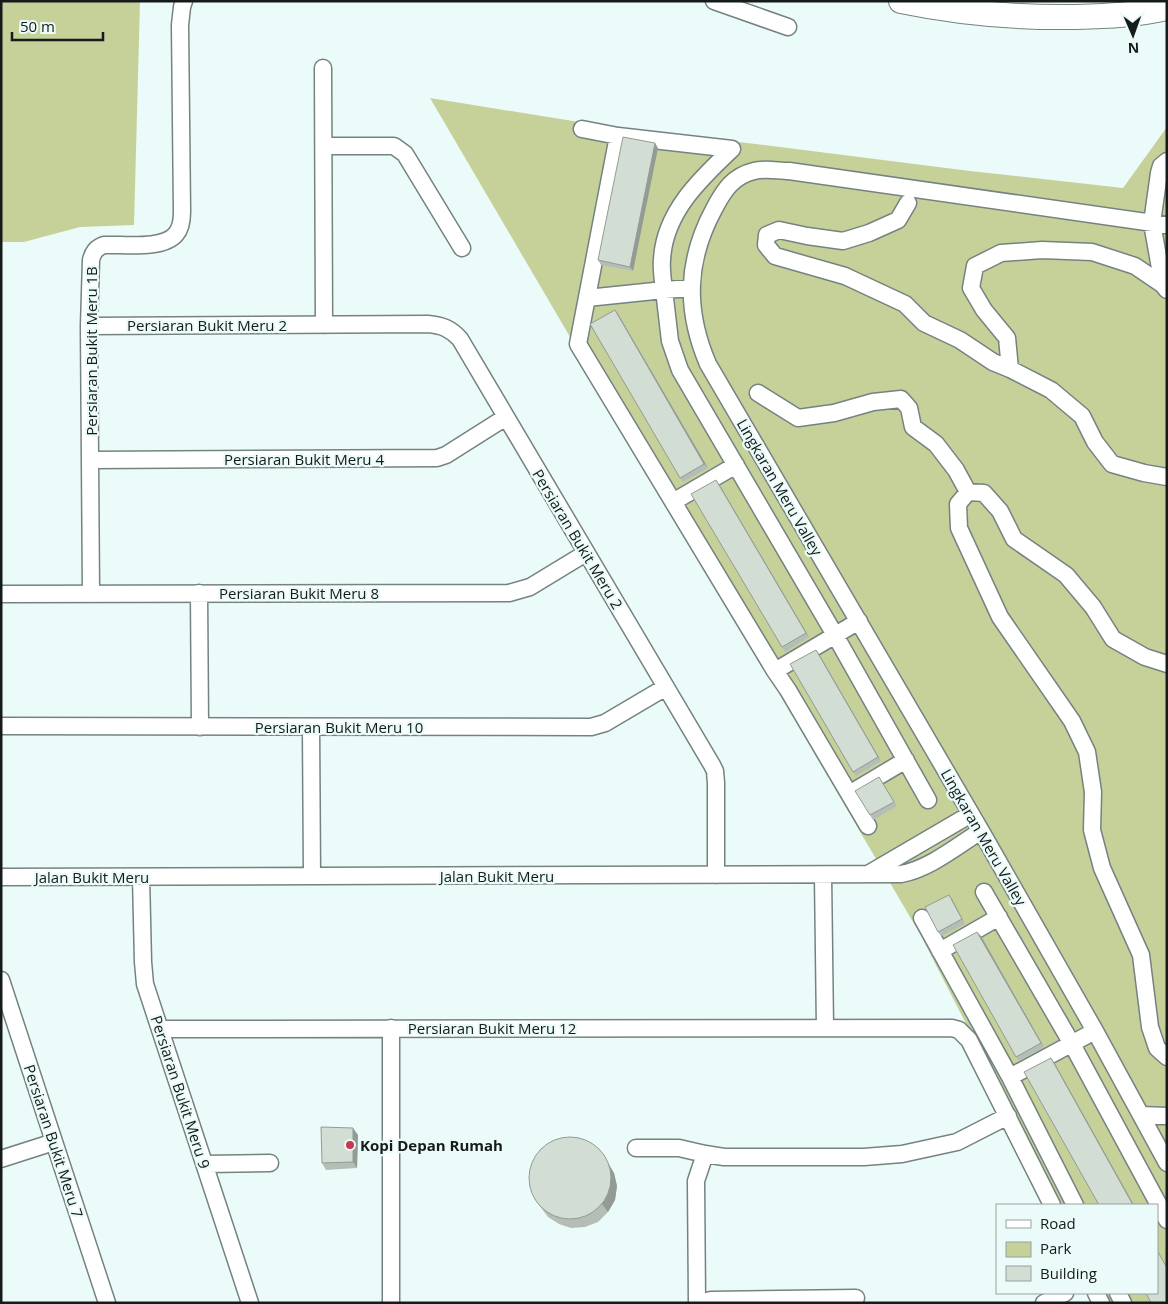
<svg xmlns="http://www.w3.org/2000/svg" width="1168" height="1304" font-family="'Open Sans',sans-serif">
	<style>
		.green { fill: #c5d199 }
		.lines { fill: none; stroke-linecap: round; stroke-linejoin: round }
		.minor-casing { stroke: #748380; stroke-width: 19 }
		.highway-casing { stroke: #748380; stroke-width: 26 }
		.minor { stroke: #fff; stroke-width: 16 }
		.highway { stroke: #fff; stroke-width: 24 }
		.wall { fill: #b5beb6 }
		.shaded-wall { fill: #939b94 }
		.building { fill: #d2ddd4; stroke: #939b94 }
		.poi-dot { fill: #c83853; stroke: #ebfbf9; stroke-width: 2 }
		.labels { text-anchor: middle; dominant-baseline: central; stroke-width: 4.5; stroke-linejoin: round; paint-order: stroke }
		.street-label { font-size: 15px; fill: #151b1a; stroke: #ebfbf9 }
		.poi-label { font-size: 15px; font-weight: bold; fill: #151b1a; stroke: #ebfbf9; text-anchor: start }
	</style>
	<rect width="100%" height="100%" fill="#ebfbf9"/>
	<path class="green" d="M1 1H140L134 225 80 227 24 242H1Z
		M430 98 610 127 772 146 970 171 1123 188 1167 127V1303H1109L1104 1293H1157V1205H1059L920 934Z"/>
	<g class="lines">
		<defs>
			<path id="minor" d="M714 1 788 27
				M323 68 324 325
				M582 129 618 136 732 149
				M618 136 578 344 775 671 788 690 868 826
				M324 146H394L405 154 462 248
				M908 203 898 220 869 233 843 241 807 236 779 230 767 235 766 245 775 256 845 276 905 304 924 323 960 340 993 362 1010 369 1007 338 984 310 971 288 975 266 1001 253 1042 250 1092 252 1135 266 1163 285 1167 290
				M1167 225 789 171C778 171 765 168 754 171 733 176 724 190 714 209 686 261 685 310 708 364L981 831 1095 1031 1167 1163
				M1163 285 1152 223 1159 173 1161 166 1167 161
				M692 288 664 290 670 341 680 370 835 635 928 800
				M587 298 664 290C663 280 661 270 662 260 664 213 700 179 732 149
				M89 326 428 324C442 325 451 329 460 339L712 765 715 771 716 783V875
				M1010 369 1051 390 1082 416 1095 442 1112 464 1144 473 1167 477
				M758 393 798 418 834 413 873 402 901 399 909 408 913 427 936 444 956 470 968 492
				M91 460 437 458 446 455 506 417
				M673 502 736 465
				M199 593 200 727
				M1 594 509 593 530 587 586 553
				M91 594 89 326 91 260C93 252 96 248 104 245 123 244 163 250 176 234 181 228 182 220 182 212L180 25 182 7 184 1
				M1167 664 1145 657 1113 639 1093 607 1066 575 1014 539 1000 511 984 493 968 492 958 504 959 528 1000 617 1072 721 1087 752 1093 792 1092 830 1102 868 1141 955 1150 1027 1157 1048 1167 1057
				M775 671 859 621
				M1 726 591 727 605 723 666 687
				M311 727 312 876
				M849 794 906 760
				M870 873 971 814
				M823 875 825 1028
				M1 877 901 874C929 869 957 846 981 831
				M141 877 143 962 145 984 250 1303
				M984 892 1072 1044 1167 1220
				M922 918 1010 1077 1075 1205
				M940 951 999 917
				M1 980 107 1303
				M160 1029 952 1028 959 1030 969 1040 1052 1205
				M1010 1077 1095 1031
				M1141 1115 1167 1116
				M636 1148H679L705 1154
				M1 1159 54 1142
				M205 1164 270 1163
				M1096 1293 1101 1303
				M1118 1293 1123 1303
				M391 1303V1028
				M697 1303 696 1181 705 1154 724 1157H864L902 1154 957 1142 1008 1116
				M698 1303 711 1300 856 1298
				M1044 1303 1065 1293"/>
			<path id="highway" d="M901 1C959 13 1017 18 1076 17 1107 16 1137 15 1167 8"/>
		</defs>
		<use href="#minor" class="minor-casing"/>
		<use href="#highway" class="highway-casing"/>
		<use href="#minor" class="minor"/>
		<use href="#highway" class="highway"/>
	</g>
	<path class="wall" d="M658 148 633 271 601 265 598 260Z
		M618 314 708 468 683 482 680 478Z
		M719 484 809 637 785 652 782 647Z
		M816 650 881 761 856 776 853 772Z
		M879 777 897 806 873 820 870 815Z
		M949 895 965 924 941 936 938 932Z
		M981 936 1044 1047 1019 1061 1016 1057Z
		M358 1135 357 1168 326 1170 322 1163Z
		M607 1161 614 1173 617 1186 615 1200 608 1212 598 1222 585 1227 571 1228 559 1224 548 1217 534 1198Z"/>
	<path class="shaded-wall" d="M655 143 658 148 633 271 630 267Z
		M615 310 618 314 708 468 704 464Z
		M716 480 719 484 809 637 806 633Z
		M816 650 819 654 881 761 878 757Z
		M949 895 952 899 965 924 962 919Z
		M977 932 981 936 1044 1047 1041 1043Z
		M1051 1058 1054 1062 1134 1205H1133Z
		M353 1128 358 1135 357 1168 353 1162Z
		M601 1152 614 1173 617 1186 615 1200 608 1212 602 1204Z"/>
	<path class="building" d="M623 137 655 143 630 267 598 260Z
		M615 310 704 464 680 478 590 324Z
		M716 480 806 633 782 647 691 494Z
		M816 650 878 757 853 772 790 664Z
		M879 777 894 802 870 815 855 791Z
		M949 895 962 919 938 932 925 907Z
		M977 932 1041 1043 1016 1057 953 945Z
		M1051 1058 1133 1205H1099L1024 1072Z
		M321 1127 353 1128V1162L322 1163Z
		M529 1178a41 41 0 1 1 82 0a41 41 0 1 1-82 0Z
		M1157 1250 1167 1268V1303H1151L1146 1293H1157Z"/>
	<circle class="poi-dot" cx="350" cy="1145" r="5"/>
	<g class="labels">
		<g class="street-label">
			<text x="207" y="325">Persiaran Bukit Meru 2</text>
			<text transform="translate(91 351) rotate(-90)">Persiaran Bukit Meru 1B</text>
			<text x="304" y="459">Persiaran Bukit Meru 4</text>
			<text transform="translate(780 487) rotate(60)">Lingkaran Meru Valley</text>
			<text transform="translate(578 539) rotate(59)">Persiaran Bukit Meru 2</text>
			<text x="299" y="593">Persiaran Bukit Meru 8</text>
			<text x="339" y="727">Persiaran Bukit Meru 10</text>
			<text transform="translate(984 837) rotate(60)">Lingkaran Meru Valley</text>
			<text x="497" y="876">Jalan Bukit Meru</text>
			<text x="92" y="877">Jalan Bukit Meru</text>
			<text x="492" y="1028">Persiaran Bukit Meru 12</text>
			<text transform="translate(181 1092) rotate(72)">Persiaran Bukit Meru 9</text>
			<text transform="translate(54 1141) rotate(72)">Persiaran Bukit Meru 7</text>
		</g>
		<g class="poi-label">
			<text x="360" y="1145">Kopi Depan Rumah</text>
		</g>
	</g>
	<rect width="1168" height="1304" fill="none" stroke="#151b1a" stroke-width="5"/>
	<rect x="996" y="1204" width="162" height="90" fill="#ebfbf9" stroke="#95a1a0"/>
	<rect x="1006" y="1220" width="25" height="8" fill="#ffffff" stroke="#95a1a0"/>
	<text x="1040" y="1229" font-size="15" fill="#151b1a">Road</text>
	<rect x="1006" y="1242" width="25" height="15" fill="#c5d199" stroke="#95a1a0"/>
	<text x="1040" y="1254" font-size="15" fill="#151b1a">Park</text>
	<rect x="1006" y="1266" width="25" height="15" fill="#d2ddd4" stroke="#95a1a0"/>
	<text x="1040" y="1279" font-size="15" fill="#151b1a">Building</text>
	<g transform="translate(1133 35) rotate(178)" stroke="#ebfbf9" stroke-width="4" paint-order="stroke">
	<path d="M0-4L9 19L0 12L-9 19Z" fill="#151b1a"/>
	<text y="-8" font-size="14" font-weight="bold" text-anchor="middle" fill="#151b1a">N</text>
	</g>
	<path d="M12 32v8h91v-8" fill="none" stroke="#151b1a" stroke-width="2.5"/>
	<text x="20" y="32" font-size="15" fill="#151b1a" stroke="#ebfbf9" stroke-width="4" paint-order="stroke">50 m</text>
</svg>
